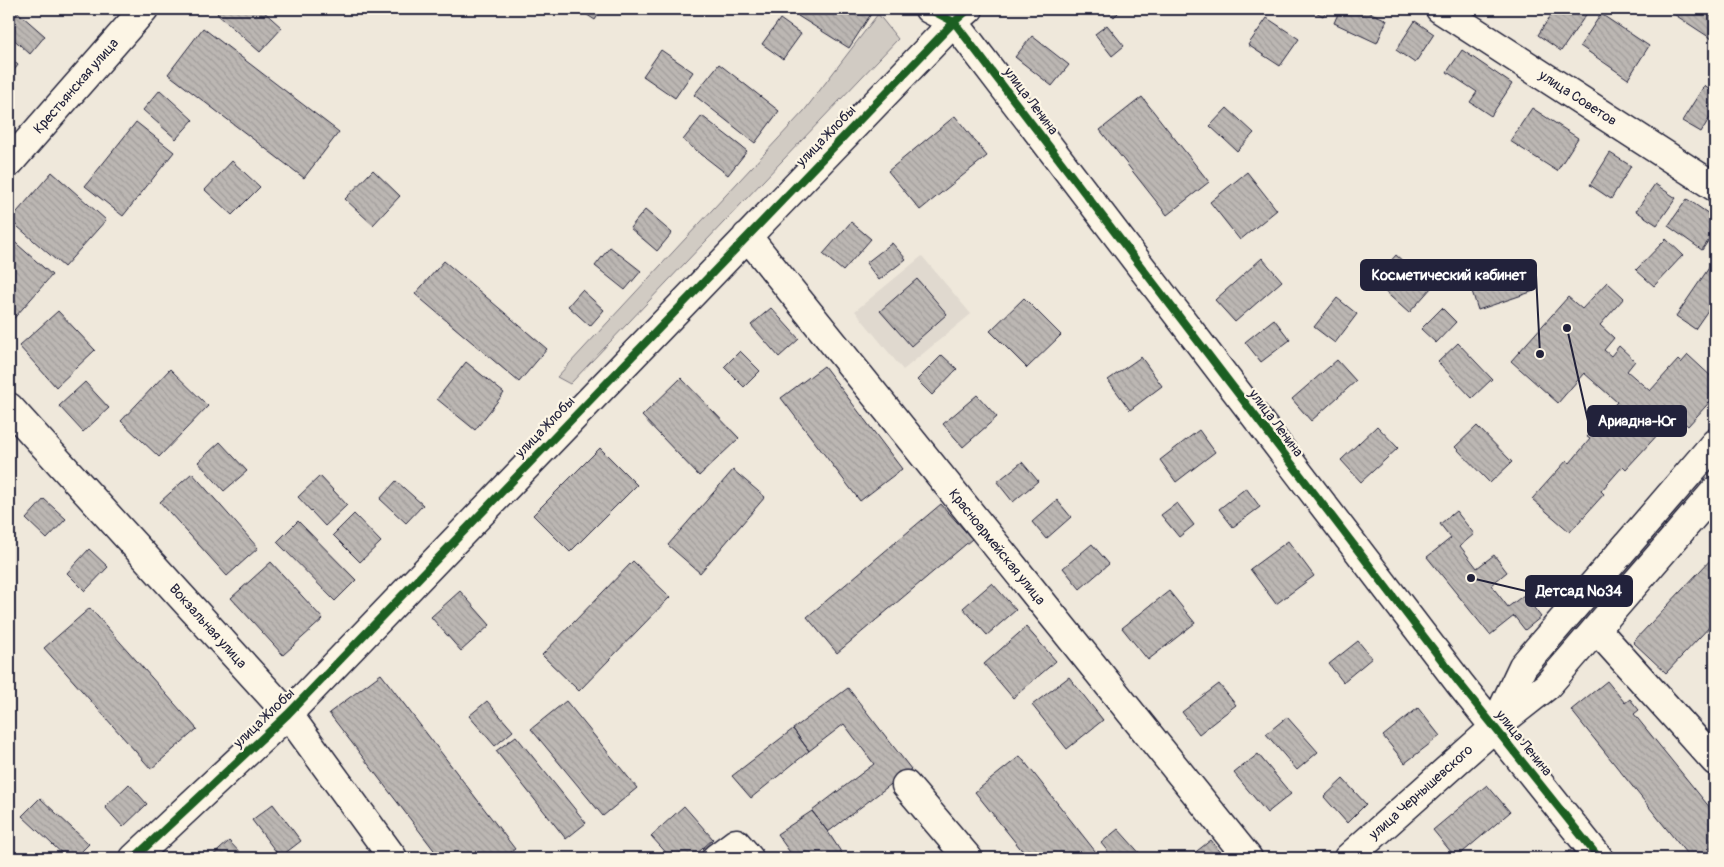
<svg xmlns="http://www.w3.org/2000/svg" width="1724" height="867" font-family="Pangolin,sans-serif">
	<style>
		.built { fill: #e0d9cf }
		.grass { fill: #d1cbc3; stroke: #7a767f }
		.building { fill: url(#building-back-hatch); stroke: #22223b }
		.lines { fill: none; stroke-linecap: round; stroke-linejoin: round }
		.minor-casing { stroke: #22223b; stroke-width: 31 }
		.minor { stroke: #fcf5e5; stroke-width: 28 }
		.cycleway-casing { stroke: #fcf5e5; stroke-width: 11 }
		.cycleway { stroke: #1b5e20; stroke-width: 8 }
		.labels { text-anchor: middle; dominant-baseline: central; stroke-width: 4.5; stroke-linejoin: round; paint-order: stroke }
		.street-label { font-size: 14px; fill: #22223b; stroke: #fcf5e5 }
		.leader { fill: none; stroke: #22223b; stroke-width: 2 }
		.callout-dot { fill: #22223b; stroke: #fcf5e5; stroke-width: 2 }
		.callout { fill: #22223b; stroke: #22223b; stroke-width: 2 }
		.callout-label { font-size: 15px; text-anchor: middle; font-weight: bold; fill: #fff }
	</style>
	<defs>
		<pattern id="building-back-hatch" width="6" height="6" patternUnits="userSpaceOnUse" patternTransform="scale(1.25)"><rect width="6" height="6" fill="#bcb7b3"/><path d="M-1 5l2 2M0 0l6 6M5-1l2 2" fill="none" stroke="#a19d9b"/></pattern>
	</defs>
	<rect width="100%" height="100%" fill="#efe8db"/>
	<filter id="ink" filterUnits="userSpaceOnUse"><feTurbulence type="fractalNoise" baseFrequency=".02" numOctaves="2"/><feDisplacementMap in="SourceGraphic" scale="10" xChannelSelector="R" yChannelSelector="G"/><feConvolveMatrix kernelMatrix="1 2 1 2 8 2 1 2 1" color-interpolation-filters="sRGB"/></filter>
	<g filter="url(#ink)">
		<path class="built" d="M922 256 971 314 903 370 855 311Z"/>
		<path class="grass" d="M878 14 898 39 570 384 557 377 804 111Z
			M1637 545 1642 567 1538 685 1528 671Z"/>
		<path class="building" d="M9 9H14L45 36 30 54 9 35Z
			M221 9H261L282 28 260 52 217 14Z
			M578 9H602L595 20Z
			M802 9H863L871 14 849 48 798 16Z
			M1105 9H1122L1114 17Z
			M1310 9H1328L1323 16Z
			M1340 9H1362L1387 20 1377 43 1334 23Z
			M1555 9H1590L1561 51 1538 35Z
			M1666 9H1715V41Z
			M1601 14 1649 46 1628 79 1580 46Z
			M1267 18 1299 39 1280 66 1248 45Z
			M780 19 801 34 783 59 762 44Z
			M1415 21 1434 34 1415 63 1396 50Z
			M1107 25 1124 46 1112 56 1095 34Z
			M203 28 339 132 304 178 168 74Z
			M1032 36 1069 65 1052 86 1015 57Z
			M661 50 693 72 675 98 643 76Z
			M1462 50 1512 84 1491 116 1470 102 1477 92 1447 72Z
			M9 57 18 65 9 77Z
			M719 64 779 111 755 143 694 95Z
			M1704 86 1715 93V109L1701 132 1682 121Z
			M160 90 193 120 176 139 143 110Z
			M1142 97 1209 182 1167 215 1100 130Z
			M1227 108 1254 133 1237 151 1210 126Z
			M1532 108 1578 138 1557 171 1510 141Z
			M702 116 747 151 728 175 683 140Z
			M955 116 987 156 920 210 888 171Z
			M136 122 174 152 123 216 85 186Z
			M1610 153 1631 166 1611 199 1590 185Z
			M232 161 260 187 232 215 205 190Z
			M373 170 400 196 373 225 345 199Z
			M52 172 106 220 64 267 10 220Z
			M1247 172 1277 210 1240 240 1210 202Z
			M1655 184 1676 198 1657 225 1636 211Z
			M1687 199 1715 218V231L1702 250 1668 226Z
			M645 210 672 233 657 251 630 228Z
			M851 222 871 239 843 271 823 254Z
			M9 237 52 275 9 324Z
			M1666 239 1683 255 1654 286 1636 270Z
			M892 243 906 259 879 280 866 263Z
			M610 247 641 271 625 290 595 266Z
			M1396 255 1432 287 1409 313 1373 281Z
			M1262 258 1282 281 1235 322 1215 300Z
			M1715 259V300L1695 329 1676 316Z
			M444 261 547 349 519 382 415 294Z
			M1526 269 1534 291 1478 310 1471 288Z
			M917 279 947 314 911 346 880 311Z
			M1607 282 1624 298 1600 325 1614 338 1604 350 1611 356 1619 346 1635 361 1627 371 1650 391 1678 360 1681 363 1688 355 1715 380V388L1710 394 1714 397 1688 426 1670 410 1655 427 1661 431 1626 469 1623 466 1601 491 1604 494 1570 532 1532 499 1567 460 1570 463 1590 439 1587 437 1617 402 1584 373 1558 403 1511 361 1568 297 1582 309Z
			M582 290 604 310 590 326 568 306Z
			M1024 298 1061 335 1027 368 990 331Z
			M1337 298 1357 314 1335 343 1314 327Z
			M771 308 799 339 779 357 751 325Z
			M1442 308 1456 322 1436 343 1421 329Z
			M58 311 95 350 56 387 19 346Z
			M1274 319 1290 340 1261 362 1245 342Z
			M1458 343 1492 379 1472 398 1438 362Z
			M740 351 760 371 744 387 724 367Z
			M942 355 957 369 932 395 917 380Z
			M1141 357 1162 386 1130 410 1108 380Z
			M1337 360 1356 381 1311 421 1292 399Z
			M466 362 504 393 475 430 437 399Z
			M824 366 902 469 860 501 781 398Z
			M170 369 208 406 159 457 121 421Z
			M681 378 739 438 699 476 642 416Z
			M85 382 109 408 83 432 59 406Z
			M977 395 997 417 963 447 943 424Z
			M1377 426 1398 448 1361 482 1341 460Z
			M1477 426 1512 462 1490 483 1455 447Z
			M1199 430 1215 452 1176 482 1160 460Z
			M220 442 247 471 224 491 198 462Z
			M600 448 637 485 570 552 533 515Z
			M1022 462 1038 481 1013 502 997 482Z
			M733 470 765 497 700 573 668 545Z
			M192 473 258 548 227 576 160 502Z
			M320 476 347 505 325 526 298 497Z
			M396 481 423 505 406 523 380 499Z
			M1246 488 1260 507 1233 527 1219 509Z
			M44 499 66 519 47 539 26 519Z
			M1057 500 1071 517 1046 539 1032 522Z
			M1177 503 1194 525 1179 537 1161 515Z
			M941 504 972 539 837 653 807 617Z
			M1456 511 1474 534 1460 546 1477 568 1494 555 1507 572 1491 585 1508 607 1524 595 1541 617 1525 630 1514 616 1490 635 1427 557 1451 538 1440 524Z
			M354 514 381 542 360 562 333 535Z
			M298 521 356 580 335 601 277 542Z
			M1288 541 1314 576 1276 604 1250 569Z
			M1092 544 1109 564 1080 589 1063 568Z
			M89 549 108 567 85 591 67 573Z
			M1715 555V621L1666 673 1633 642Z
			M633 561 670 597 579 691 542 655Z
			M271 562 323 619 283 655 231 598Z
			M992 583 1016 610 987 635 963 608Z
			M460 591 490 625 461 651 431 617Z
			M1169 591 1195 623 1148 660 1122 628Z
			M90 608 197 729 151 769 44 648Z
			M1026 627 1056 661 1013 698 984 664Z
			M1358 641 1372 658 1343 682 1329 664Z
			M381 674 515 849 503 858H440L329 713Z
			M1069 677 1103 720 1067 749 1032 705Z
			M1607 681 1625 703 1630 699 1639 710 1634 714 1715 814V858H1690L1571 710Z
			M1219 684 1236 705 1199 734 1182 712Z
			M848 688 911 769 828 832 812 811 874 764 844 724 809 751 793 729Z
			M487 701 513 731 495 746 469 716Z
			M566 701 637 788 603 816 531 729Z
			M1418 708 1440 736 1405 763 1383 736Z
			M1287 717 1318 752 1297 770 1266 734Z
			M793 729 809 751 751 798 732 776Z
			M516 736 586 823 566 839 496 751Z
			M1258 754 1291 794 1267 813 1234 773Z
			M1020 756 1099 856 1096 858H1028L975 792Z
			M1343 779 1366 804 1347 823 1324 797Z
			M129 784 147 804 123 827 105 807Z
			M1487 785 1510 812 1456 858 1433 830Z
			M40 798 89 844 75 858H67L22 816Z
			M273 804 301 841 280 857 252 820Z
			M684 806 713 839 692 858H671L651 836Z
			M812 811 828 832 845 858H794L777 834Z
			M1118 829 1144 858H1113L1101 843Z
			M1211 840 1225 858H1188Z
			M229 841 245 858H210Z
			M1572 849 1580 858H1560Z"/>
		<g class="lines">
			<defs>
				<path id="minor" d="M929 9 954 22 1460 684 1599 858
					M1440 9 1715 187
					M9 163 144 9
					M747 236 1248 858
					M9 407 288 714 393 858
					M1596 629 1715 761
					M1496 723 1523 666 1715 443
					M906 785 968 858
					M134 858 288 714 954 22 969 9
					M716 858 736 843 749 858
					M1348 858 1495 727 1547 686 1715 491"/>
			</defs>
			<use href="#minor" class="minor-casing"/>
			<use href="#minor" class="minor"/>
			<defs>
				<path id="cycleway" d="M929 9 954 22 1460 684 1599 858
					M134 858 288 714 954 22 969 9"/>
			</defs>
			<use href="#cycleway" class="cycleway-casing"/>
			<use href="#cycleway" class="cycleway"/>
		</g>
	</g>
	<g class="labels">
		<g class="street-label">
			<text transform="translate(76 86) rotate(-49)">Крестьянская улица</text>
			<text transform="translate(1578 98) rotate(33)">улица Советов</text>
			<text transform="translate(1031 101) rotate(53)">улица Ленина</text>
			<text transform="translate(826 136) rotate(-46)">улица Жлобы</text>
			<text transform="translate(1276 423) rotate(53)">улица Ленина</text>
			<text transform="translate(545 427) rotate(-46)">улица Жлобы</text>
			<text transform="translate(997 547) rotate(51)">Красноармейская улица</text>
			<text transform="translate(208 626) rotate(48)">Вокзальная улица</text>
			<text transform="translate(264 718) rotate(-44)">улица Жлобы</text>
			<text transform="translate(1524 743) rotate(51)">улица Ленина</text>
			<text transform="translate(1421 792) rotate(-42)">улица Чернышевского</text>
		</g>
	</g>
	<path class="leader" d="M1540 354L1536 275M1567 328L1588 421M1471 578L1526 591"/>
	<g class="callout-dot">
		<circle cx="1540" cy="354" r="5"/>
		<circle cx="1567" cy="328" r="5"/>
		<circle cx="1471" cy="578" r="5"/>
	</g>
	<g class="callout">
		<rect x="1361" y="260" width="175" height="30" rx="5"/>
		<rect x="1588" y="406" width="98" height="30" rx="5"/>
		<rect x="1526" y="576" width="106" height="30" rx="5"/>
	</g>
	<g class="callout-label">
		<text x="1449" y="280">Косметический кабинет</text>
		<text x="1637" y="426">Ариадна-Юг</text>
		<text x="1579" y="596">Детсад №34</text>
	</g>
	<rect width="1724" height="867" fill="none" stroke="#fcf5e5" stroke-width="30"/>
	<rect x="15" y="15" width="1694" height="837" fill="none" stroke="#22223b" stroke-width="2" filter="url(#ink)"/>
</svg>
